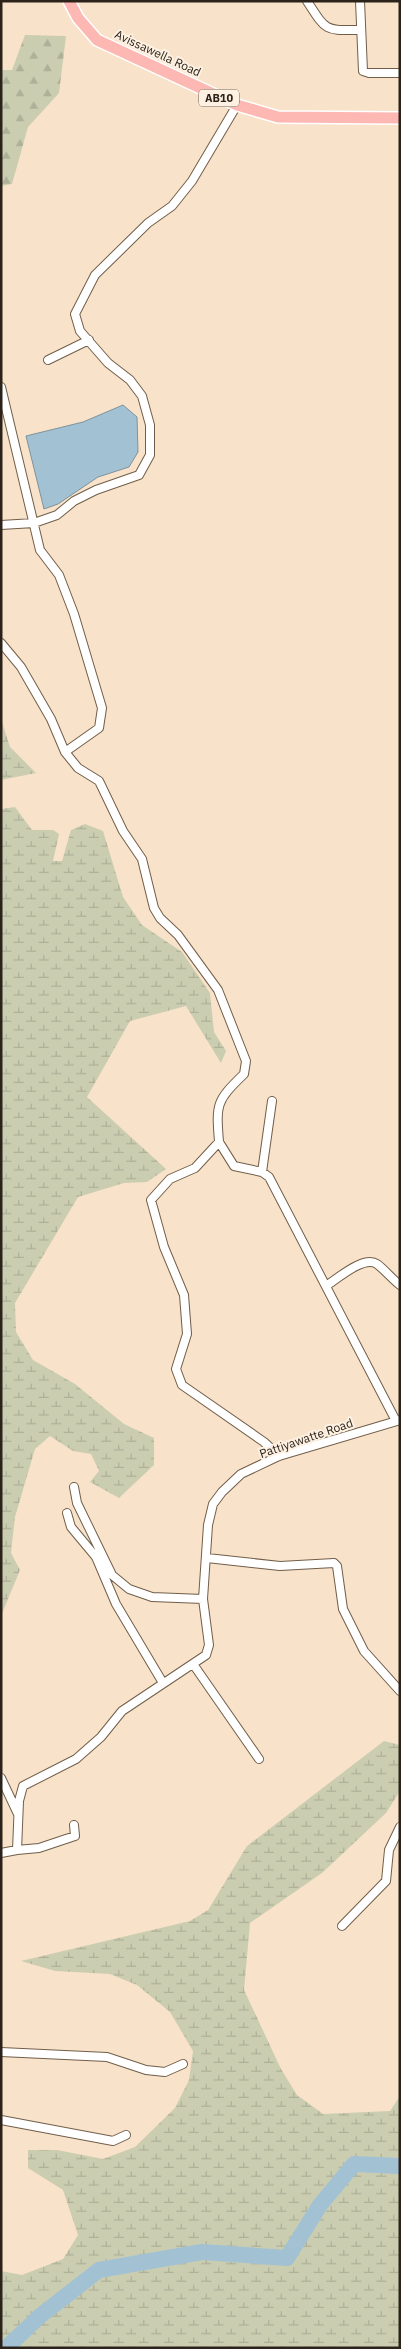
<svg xmlns="http://www.w3.org/2000/svg" width="401" height="2349" font-family="'IBM Plex Sans',sans-serif">
	<style>
		.forest { fill: url(#forest-firs) }
		.wetland { fill: url(#wetland-marsh) }
		.water { fill: #a2c2d4; stroke: #7e929c }
		.lines { fill: none; stroke-linecap: round; stroke-linejoin: round }
		.river { stroke: #a2c2d4; stroke-width: 16 }
		.minor-casing { stroke: #715e49; stroke-width: 10 }
		.primary-casing { stroke: #fff; stroke-width: 14 }
		.minor { stroke: #fff; stroke-width: 8 }
		.primary { stroke: #feb8b3; stroke-width: 11 }
		.labels { text-anchor: middle; dominant-baseline: central; stroke-width: 4; stroke-linejoin: round; paint-order: stroke }
		.shield { fill: #fef1e2; stroke: #6a6156; stroke-width: 1 }
		.shield-label { font-size: 11px; font-weight: bold; fill: #2b231a }
		.street-label { font-size: 12px; fill: #2b231a; stroke: #fef1e2 }
	</style>
	<defs>
		<pattern id="forest-firs" width="22" height="20" patternUnits="userSpaceOnUse" patternTransform="scale(1.25)"><rect width="22" height="20" fill="#cbcdb1"/><path d="M5 1l3.5 6h-7zM16 11l3.5 6h-7z" fill="#aeb098"/></pattern>
		<pattern id="wetland-marsh" width="20" height="14" patternUnits="userSpaceOnUse" patternTransform="scale(1.25)"><rect width="20" height="14" fill="#cbcdb1"/><path d="M1 5h8M5 5V1M11 12h8M15 12V8" fill="none" stroke="#aeb098"/></pattern>
	</defs>
	<rect width="100%" height="100%" fill="#f8e2ca"/>
	<path class="forest" d="M25 35 66 36 59 93 28 127 12 184 1 186V70H12Z"/>
	<path class="wetland" d="M1 719 10 747 36 773 1 780Z
		M15 807 32 830H53L59 834 53 861H62L71 830 85 824 103 831 123 897 142 925 182 952 210 993 214 1032 226 1051 221 1063 186 1006 130 1021 87 1097 166 1169 147 1182 124 1183 78 1197 15 1303 16 1332 33 1360 75 1384 124 1424 154 1438V1465L119 1498 90 1482 99 1471 91 1454 73 1451 50 1436 35 1449 15 1517 11 1553 20 1570 1 1616V809Z
		M384 1741 400 1745V1791L386 1813 322 1873 250 1923 244 1990 281 2069 297 2095 323 2114 390 2111 400 2096V2348H1V2271L22 2275 63 2259 78 2235 63 2190 28 2168V2150H57L103 2159 135 2147 175 2108 189 2080 193 2051 170 2012 137 1985 110 1974 55 1971 21 1961 190 1921 208 1910 247 1846Z"/>
	<path class="water" d="M123 405 137 417 138 452 129 467 98 477 58 504 44 509 26 436 83 422Z"/>
	<g class="lines">
		<path class="river" d="M6 2348 40 2316 99 2270 202 2252 287 2258 320 2205 354 2164 400 2166"/>
		<defs>
			<path id="minor" d="M307 1C327 32 324 30 360 30
				M360 1 363 71 369 73H400
				M48 360 89 340
				M1 387 40 550 59 575 74 614 102 708 99 728 65 752
				M1 525 34 523 57 515 74 501 96 490 139 475 150 455V425L142 396 130 380 108 363 80 331 75 314 95 275 148 223 172 206 192 181 237 105
				M1 643 21 667 51 719 65 752 78 768 99 781 123 831 142 859 154 908 160 918 178 935 218 990 246 1061 244 1074C216 1101 216 1104 219 1142
				M262 1172 272 1101
				M326 1286C337 1279 364 1255 377 1264 385 1270 392 1279 400 1285
				M279 1456 264 1442 182 1385 176 1369 187 1334 184 1295 164 1247 151 1200 170 1179 195 1168 219 1142 234 1166 262 1172 269 1177 396 1421
				M74 1487 77 1503 112 1575 129 1589 152 1597 203 1599
				M67 1513 71 1527 96 1557 116 1604 163 1683
				M207 1558 280 1566 334 1563 337 1566 343 1609 364 1651 400 1691
				M193 1664 259 1759
				M1 1778 18 1814
				M17 1850 39 1848 75 1836 74 1825
				M1 1853 17 1850 19 1801 23 1786 76 1759 101 1737 122 1711 206 1655 209 1645 203 1599 208 1525 213 1504 222 1492 241 1474 279 1456 400 1420
				M342 1926 386 1881 389 1850 400 1827
				M1 2052 107 2057 146 2070 165 2072 183 2064
				M1 2120 113 2141 126 2135"/>
			<path id="primary" d="M69 1 78 18 97 40 237 105 278 117 400 118"/>
		</defs>
		<use href="#minor" class="minor-casing"/>
		<use href="#primary" class="primary-casing"/>
		<use href="#minor" class="minor"/>
		<use href="#primary" class="primary"/>
	</g>
	<g class="labels">
		<rect class="shield" x="199" y="89.5" width="40" height="17" rx="4"/>
		<g class="shield-label">
			<text x="219" y="98">AB10</text>
		</g>
		<g class="street-label">
			<text transform="translate(158 53) rotate(25)">Avissawella Road</text>
			<text transform="translate(306 1438) rotate(-19)">Pattiyawatte Road</text>
		</g>
	</g>
	<rect width="401" height="2349" fill="none" stroke="#2b231a" stroke-width="5"/>
</svg>
